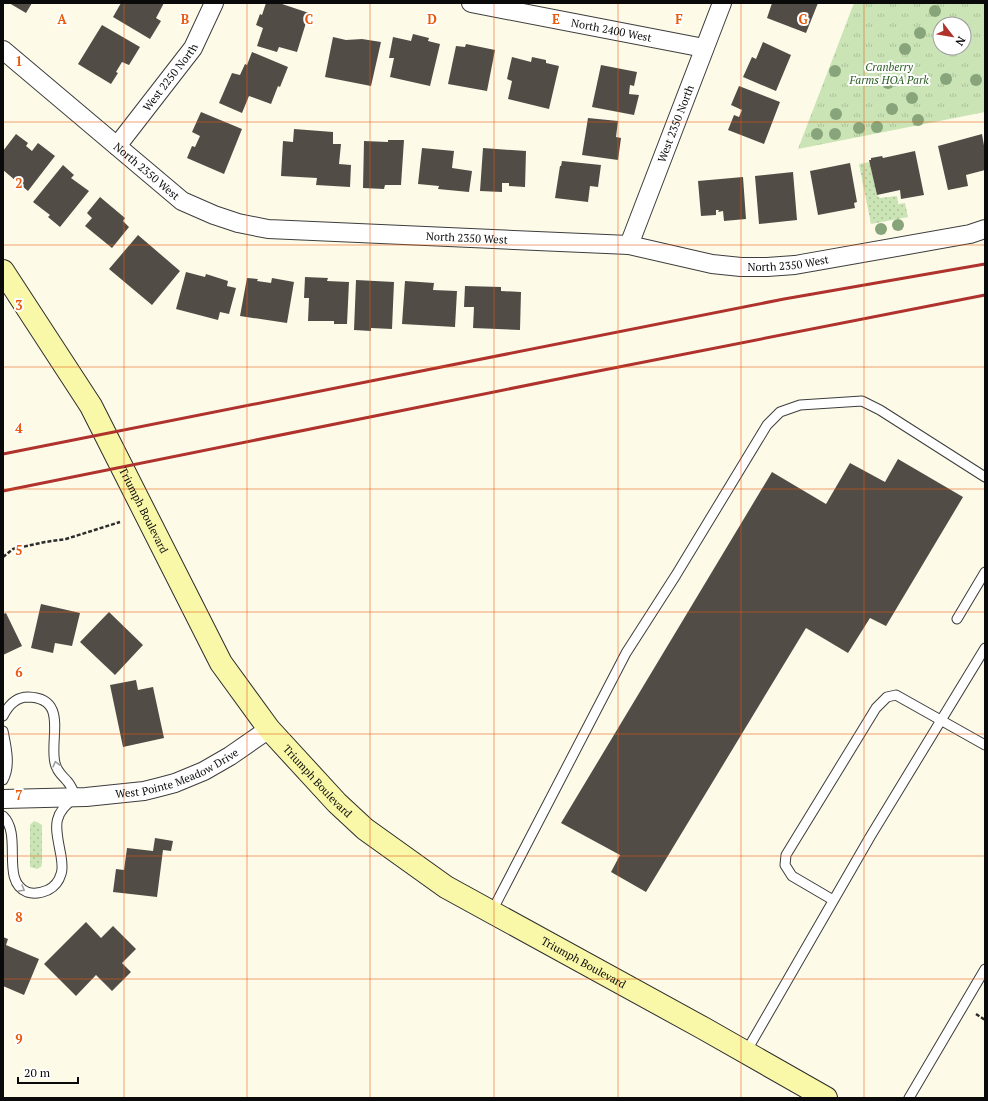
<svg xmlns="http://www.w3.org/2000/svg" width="988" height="1101" font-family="'PT Serif',serif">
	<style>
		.grass { fill: url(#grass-dots) }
		.park { fill: url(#park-tufts); fill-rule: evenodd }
		.building { fill: #524c47 }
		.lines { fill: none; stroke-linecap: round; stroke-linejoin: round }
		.service-casing { stroke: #3d3d3d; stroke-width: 11 }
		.minor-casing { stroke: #3d3d3d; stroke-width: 20 }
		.secondary-casing { stroke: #2c2c2c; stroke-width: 24 }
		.path { stroke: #2c2c2c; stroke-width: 2.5; stroke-dasharray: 4 2; stroke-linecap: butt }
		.service { stroke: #fff; stroke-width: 9 }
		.minor { stroke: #fff; stroke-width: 18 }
		.secondary { stroke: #f9f7a8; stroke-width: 22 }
		.rail { stroke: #af322d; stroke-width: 3 }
		.tree { fill: #88a47a }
		.oneway { stroke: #9d9d9d }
		.grid { fill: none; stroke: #e8590c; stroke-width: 1; stroke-opacity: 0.55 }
		.labels { text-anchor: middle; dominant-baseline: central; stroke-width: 4; stroke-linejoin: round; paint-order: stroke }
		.street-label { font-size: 11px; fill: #0a0a0a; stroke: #fff }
		.park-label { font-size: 11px; font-style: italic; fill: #285c20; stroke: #fff }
		.grid-label { font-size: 13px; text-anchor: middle; font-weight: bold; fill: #e8590c; stroke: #fff; stroke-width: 4; stroke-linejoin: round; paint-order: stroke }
	</style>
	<defs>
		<pattern id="grass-dots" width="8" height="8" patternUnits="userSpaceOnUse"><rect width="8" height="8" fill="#cae4b6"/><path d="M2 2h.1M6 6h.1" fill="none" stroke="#acc29b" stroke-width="1.8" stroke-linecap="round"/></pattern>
		<pattern id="park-tufts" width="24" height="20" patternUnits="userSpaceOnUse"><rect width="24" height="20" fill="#cae4b6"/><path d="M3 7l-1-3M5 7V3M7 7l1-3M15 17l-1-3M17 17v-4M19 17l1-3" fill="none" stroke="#acc29b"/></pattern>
	</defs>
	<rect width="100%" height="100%" fill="#fdfbe8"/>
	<path class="grass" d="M870 162 877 195 880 198 897 196 898 204 905 203 908 217 871 224 859 164Z
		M34 821 41 824 42 827V863L41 867 37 869 30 867V825Z"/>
	<path class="park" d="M854 3H985V112L798 149ZM940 24H964V48H940Z"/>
	<path class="building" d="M9 3H32L26 13Z
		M121 3H164L156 18 161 21 150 39 113 17Z
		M266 3H279L309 13 297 52 279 47 277 52 257 46 263 28 256 25 260 14 262 15Z
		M772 3H818L806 33 767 18Z
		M102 25 140 47 129 65 122 62 116 72 118 73 111 84 78 64Z
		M413 34 429 38 428 41 440 44 430 86 390 77 394 58H389L393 37 411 41Z
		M333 37 346 40 362 39 381 42 371 86 325 77Z
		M763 42 791 55 776 91 743 77 752 57 756 59Z
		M466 44 495 50 487 91 448 84 456 46 465 47Z
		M252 52 288 67 280 87 278 86 271 104 249 96 242 113 219 103 232 73 240 75 245 64 247 65Z
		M512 57 531 62 532 57 546 60V63L559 66 549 109 508 99 512 81 507 79Z
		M601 65 637 72 634 86 630 85 629 94 639 95 634 115 592 107Z
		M739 86 780 102 764 144 728 130 734 115 739 117 742 110 731 105Z
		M201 112 242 129 224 174 187 158 192 146 195 147 200 136 192 132Z
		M588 118 618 121 616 137 621 138 618 160 582 155Z
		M294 129 333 132V144H341L339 164 351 165 350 187 316 185 317 178 281 176 283 141 293 142Z
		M16 134 28 143 26 146 32 151 38 143 55 156 28 191 3 170V151Z
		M982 134 985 151V170L966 175 968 186 948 190 938 146Z
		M388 140H404L401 185H385L384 189 363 188 364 141 388 142Z
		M422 148 454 151 452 168 472 171 469 192 438 189 439 186 418 184Z
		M483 148 526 151 525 187 509 186V183H502V192L480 191Z
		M915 151 924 195 901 199 900 190 877 195 869 160H871V158L882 156 883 158Z
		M562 161 601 165 598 187 590 186 588 202 555 198 560 166H561Z
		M850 163 857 202 854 203 855 208 818 215 810 171Z
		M63 165 74 175 71 178 89 191 60 227 48 217 50 215 33 202Z
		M793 172 797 220 759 224 755 176Z
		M743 177 746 219 724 221 723 211 718 212 719 210H716V215L701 216 698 181Z
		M100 197 125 218 123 221 129 227 112 248 85 226 92 218 87 213Z
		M138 235 180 271 152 305 109 269Z
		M186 272 205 277 206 274 228 281 227 286 236 288 229 314 220 312 218 320 176 309Z
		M305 277 328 278 327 281 349 282 347 324H334V321H308L309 298H304Z
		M247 278 258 279 257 281 271 283 272 278 294 282 287 323 240 316Z
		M356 280 394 282 392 329 371 328V331L354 330Z
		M405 281 434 283 433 290 457 291 455 327 402 324Z
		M465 286 501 287V291L521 292 520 330 473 328 474 307H464Z
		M898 459 963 497 886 626 870 618 848 653 806 628 646 892 611 872 620 855 561 823 772 472 826 504 850 463 885 482Z
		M41 604 80 613 72 646 55 643 53 653 31 648Z
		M109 612 143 645 115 675 80 642Z
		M6 613 22 646 3 655V614Z
		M136 680 138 690 153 687 164 738 123 747 110 685Z
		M155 838 173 841 171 851 163 850 157 897 113 892 116 869 124 870 127 848 153 851Z
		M86 922 101 938 113 926 136 949 122 963 131 972 112 991 96 975 76 996 44 964Z
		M3 937 8 939 6 945 39 959 24 995 3 986Z"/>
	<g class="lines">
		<defs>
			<path id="service" d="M957 619 985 572
				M3 716C8 706 16 697 28 697 69 698 49 739 55 763 57 772 62 775 67 781 71 785 73 791 76 797 50 815 56 828 61 856 62 862 63 869 61 874 59 881 54 887 48 890 41 893 33 894 27 892 0 881 23 835 3 816
				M3 731C6 746 11 766 3 780
				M833 900 792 876 785 865 786 855 876 708 887 697 896 695 985 745
				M491 913 626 653 676 575 767 425 780 412 800 405 862 401 880 410 985 477
				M746 1052 870 837 985 648
				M909 1098 985 969"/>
			<g id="minor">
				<path id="s1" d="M471 3 704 48"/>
				<path id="s2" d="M3 50 182 201 214 215 238 223 268 229 629 245 712 264 741 267H767L795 265 970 234 985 229"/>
				<path id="s3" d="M117 146 193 48 214 3"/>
				<path id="s4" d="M629 245 722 3"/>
				<path id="s5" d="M3 799 86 797 144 791 160 787 175 783 204 771 230 756 269 729"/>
			</g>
			<g id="secondary">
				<path id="s6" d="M3 271 91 406 221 663 269 729 337 803 365 829 446 887 703 1028 826 1098"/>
			</g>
		</defs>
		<use href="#service" class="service-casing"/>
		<use href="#minor" class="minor-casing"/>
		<use href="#secondary" class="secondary-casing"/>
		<path class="path" d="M3 557 13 549 45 542 66 539 120 522
			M976 1014 985 1020"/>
		<use href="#service" class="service"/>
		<use href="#minor" class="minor"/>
		<use href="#secondary" class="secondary"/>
		<path class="rail" d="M3 454 784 299 985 264
			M3 491 578 375 985 295"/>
	</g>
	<g class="tree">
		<circle cx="935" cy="11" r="6"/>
		<circle cx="920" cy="33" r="6"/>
		<circle cx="905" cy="49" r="6"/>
		<circle cx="835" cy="71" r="6"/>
		<circle cx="946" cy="79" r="6"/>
		<circle cx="976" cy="80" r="6"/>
		<circle cx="888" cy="83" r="6"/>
		<circle cx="912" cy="98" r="6"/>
		<circle cx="892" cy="109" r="6"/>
		<circle cx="836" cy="114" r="6"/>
		<circle cx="918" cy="120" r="6"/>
		<circle cx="877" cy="127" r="6"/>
		<circle cx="859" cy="128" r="6"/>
		<circle cx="817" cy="134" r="6"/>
		<circle cx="835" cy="134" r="6"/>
		<circle cx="898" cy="225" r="6"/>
		<circle cx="881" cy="229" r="6"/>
	</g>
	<defs><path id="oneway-chevron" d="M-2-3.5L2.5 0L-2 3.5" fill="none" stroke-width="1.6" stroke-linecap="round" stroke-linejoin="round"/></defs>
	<g class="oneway">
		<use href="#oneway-chevron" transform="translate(56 764) rotate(-104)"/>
		<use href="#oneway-chevron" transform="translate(22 889) rotate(30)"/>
	</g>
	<path class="grid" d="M124 3V1098M247 3V1098M370 3V1098M494 3V1098M618 3V1098M741 3V1098M864 3V1098M3 122H985M3 245H985M3 367H985M3 489H985M3 612H985M3 734H985M3 856H985M3 979H985"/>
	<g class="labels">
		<g class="street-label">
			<text stroke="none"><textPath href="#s1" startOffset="143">North 2400 West</textPath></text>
			<text stroke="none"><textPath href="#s3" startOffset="87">West 2250 North</textPath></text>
			<text stroke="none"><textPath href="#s4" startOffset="130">West 2350 North</textPath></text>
			<text stroke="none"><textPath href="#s2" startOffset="188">North 2350 West</textPath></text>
			<text stroke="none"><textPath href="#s2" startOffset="524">North 2350 West</textPath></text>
			<text stroke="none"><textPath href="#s2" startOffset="848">North 2350 West</textPath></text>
			<text stroke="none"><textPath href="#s6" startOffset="278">Triumph Boulevard</textPath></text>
			<text stroke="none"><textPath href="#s5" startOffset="178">West Pointe Meadow Drive</textPath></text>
			<text stroke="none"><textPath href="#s6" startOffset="602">Triumph Boulevard</textPath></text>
			<text stroke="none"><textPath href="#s6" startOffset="926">Triumph Boulevard</textPath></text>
		</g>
		<g class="park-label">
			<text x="889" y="67">Cranberry<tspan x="889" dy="13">Farms HOA Park</tspan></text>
		</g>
	</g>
	<g class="grid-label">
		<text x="62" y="24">A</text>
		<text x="185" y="24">B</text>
		<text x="309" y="24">C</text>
		<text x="432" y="24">D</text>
		<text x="556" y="24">E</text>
		<text x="679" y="24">F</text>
		<text x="803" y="24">G</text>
		<text x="19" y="66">1</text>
		<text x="19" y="188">2</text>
		<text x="19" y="310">3</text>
		<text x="19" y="433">4</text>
		<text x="19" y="555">5</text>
		<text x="19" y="677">6</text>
		<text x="19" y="800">7</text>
		<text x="19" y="922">8</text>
		<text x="19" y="1044">9</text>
	</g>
	<rect width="988" height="1101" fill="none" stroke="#0a0a0a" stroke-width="8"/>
	<g transform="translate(952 36) rotate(121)"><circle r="19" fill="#ffffff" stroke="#9d9d9d"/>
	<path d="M0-3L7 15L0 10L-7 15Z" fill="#af322d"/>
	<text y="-6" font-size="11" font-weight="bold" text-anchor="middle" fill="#0a0a0a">N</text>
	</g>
	<path d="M18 1077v6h60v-6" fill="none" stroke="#0a0a0a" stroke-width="2"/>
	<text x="24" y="1077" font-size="12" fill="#0a0a0a" stroke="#ffffff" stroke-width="3" paint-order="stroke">20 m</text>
</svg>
